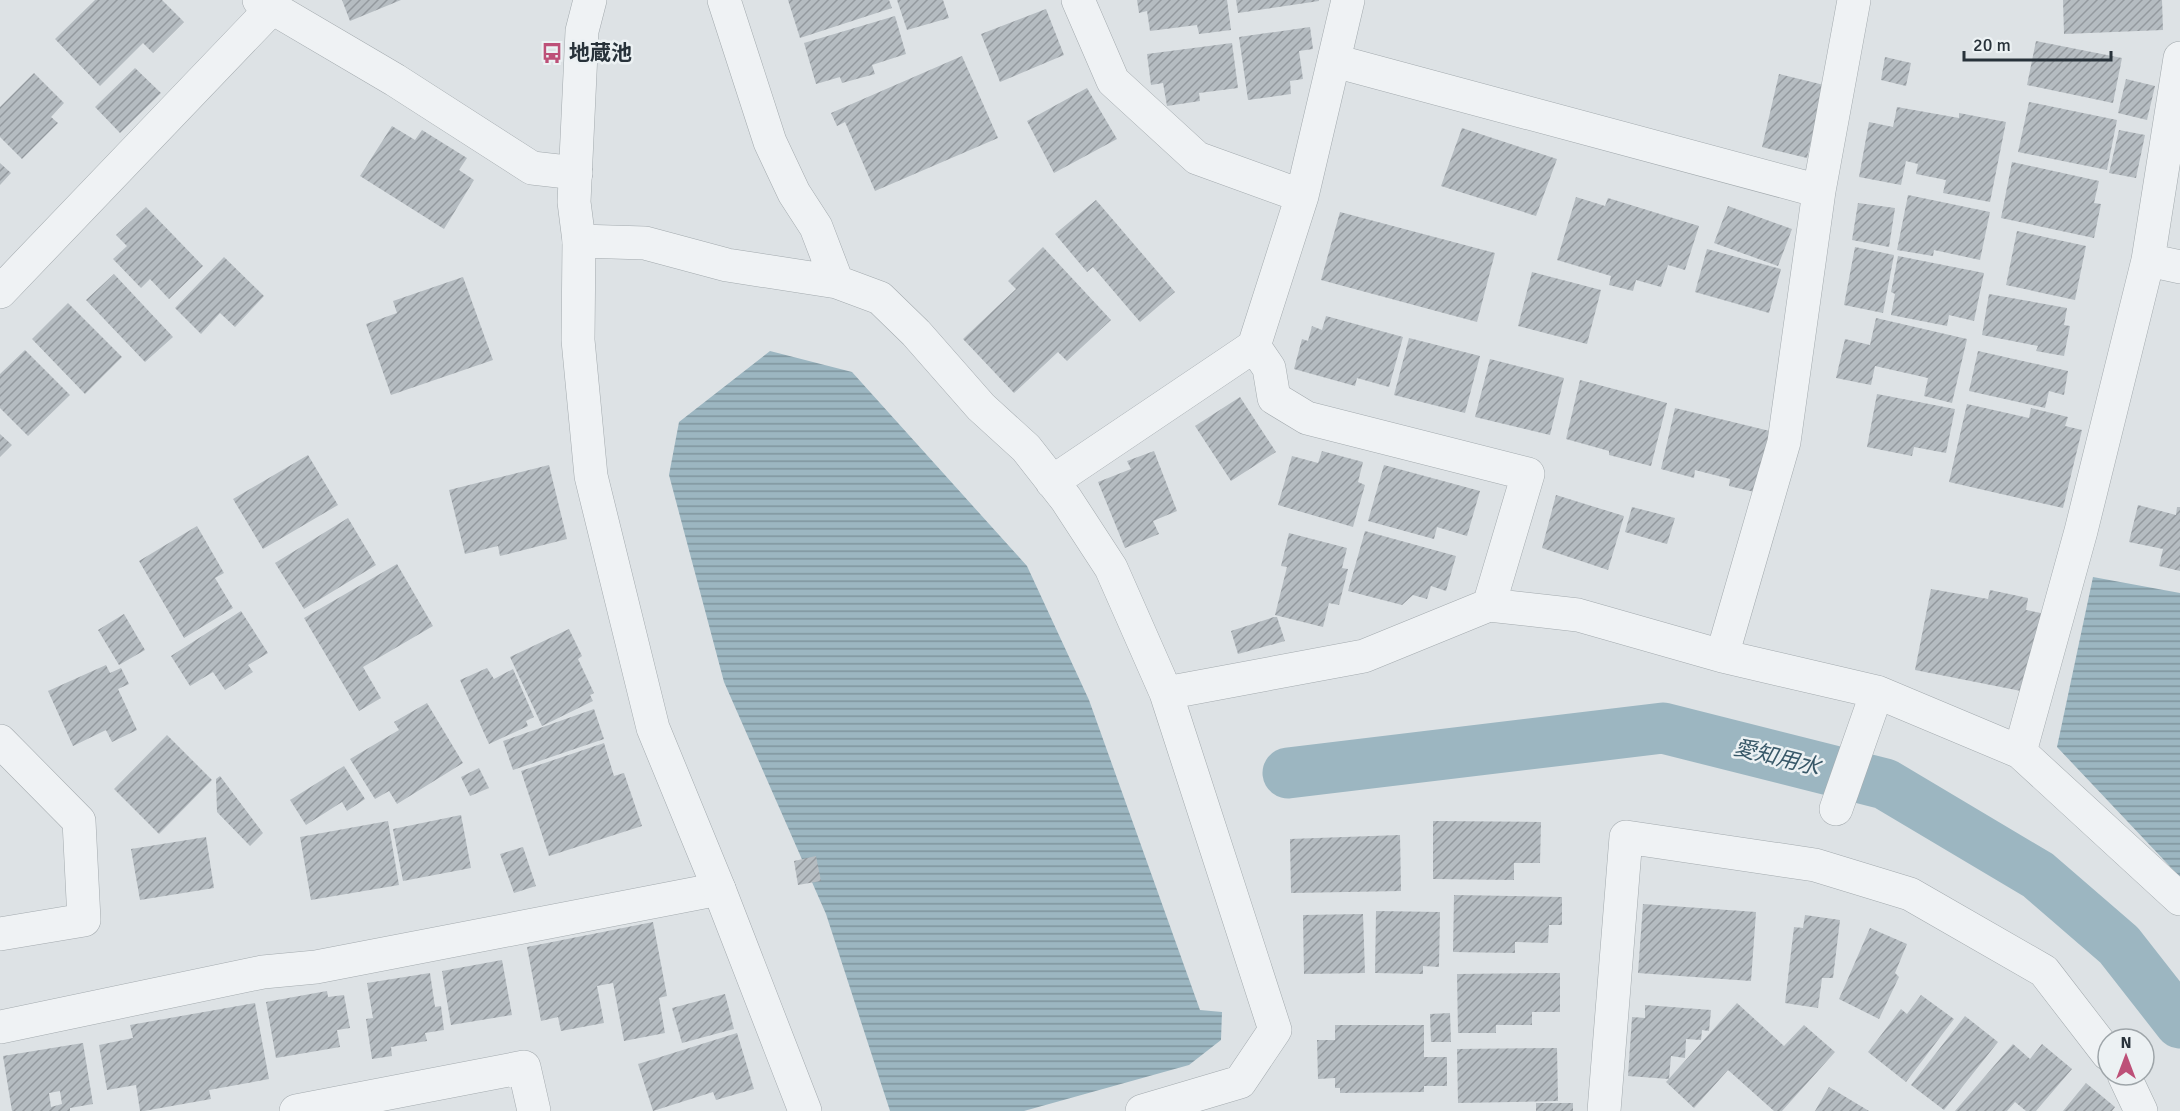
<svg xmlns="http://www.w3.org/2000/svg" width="2180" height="1111" font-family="Signika,'Noto Sans JP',sans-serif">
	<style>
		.water { fill: url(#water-rules) }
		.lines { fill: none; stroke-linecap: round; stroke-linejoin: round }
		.canal { stroke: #9cb6c1; stroke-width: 51 }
		.building { fill: url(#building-hatch); fill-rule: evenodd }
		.minor-casing { stroke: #a3aaae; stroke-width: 34 }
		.tertiary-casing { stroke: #a3aaae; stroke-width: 34 }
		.minor { stroke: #eff2f4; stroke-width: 33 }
		.tertiary { stroke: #eff2f4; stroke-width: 33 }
		.labels { text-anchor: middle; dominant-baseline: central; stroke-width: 5; stroke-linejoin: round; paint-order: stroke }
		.poi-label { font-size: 21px; font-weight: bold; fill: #28323a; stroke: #ecf1f3; text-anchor: start }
		.water-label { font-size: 22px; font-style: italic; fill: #385868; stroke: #ecf1f3 }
	</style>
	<defs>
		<pattern id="water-rules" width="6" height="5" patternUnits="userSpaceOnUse" patternTransform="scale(1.5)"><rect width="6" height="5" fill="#9cb6c1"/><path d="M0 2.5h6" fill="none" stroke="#7f959e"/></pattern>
		<pattern id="building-hatch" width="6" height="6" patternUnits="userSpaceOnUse" patternTransform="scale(1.5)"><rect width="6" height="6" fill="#b5bcc1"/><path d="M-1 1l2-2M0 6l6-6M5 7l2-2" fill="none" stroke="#93999e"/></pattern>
	</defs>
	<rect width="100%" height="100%" fill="#dde2e5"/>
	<path class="water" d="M770 351 852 372 1027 566 1089 700 1200 1010 1222 1012 1221 1040 1189 1065 1024 1111H890L826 914 724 682 669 475 679 422Z
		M2093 577 2180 593V877L2057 747Z"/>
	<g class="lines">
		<path class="canal" d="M1288 773 1663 728 1885 784 2038 875 2119 945 2180 1023"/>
	</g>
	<path class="building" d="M95 0H162L184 22 153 53 143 43 100 86 55 39Z
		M342 0H401L350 21Z
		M788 0H889L892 8 800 38Z
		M897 0H943L949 18 907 30Z
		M1137 0H1227L1231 30 1199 34 1197 25 1150 31 1147 11 1139 13Z
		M1236 0H1319V1L1238 13Z
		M2063 0H2162L2163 30 2064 34Z
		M1046 9 1064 55 1000 82 981 34Z
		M895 16 906 54 872 65 875 74 842 83 840 77 816 84 804 43Z
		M1310 27 1313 49 1299 51 1303 79 1290 81 1291 94 1248 100 1239 37Z
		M2036 41 2122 58 2113 103 2027 85Z
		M1232 43 1238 88 1199 93 1200 101 1167 106 1163 83 1151 85 1147 54Z
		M962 56 998 138 875 191 845 122 837 126 831 113Z
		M1885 57 1911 63 1906 86 1881 80Z
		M135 68 161 93 120 133 95 107Z
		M34 73 64 103 51 117 58 123 22 159 0 137V107Z
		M1779 74 1824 85 1807 158 1762 147Z
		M2126 79 2155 86 2147 120 2118 113Z
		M1087 88 1117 139 1054 173 1027 121Z
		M2029 102 2117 120 2107 170 2018 152Z
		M1897 107 1959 118V113L2006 122 1990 202 1943 193 1946 180 1916 174 1918 164 1906 161 1901 185 1859 177 1869 122 1893 127Z
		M392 126 415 140 422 130 467 158 459 170 474 180 444 229 360 176Z
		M1462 128 1557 159 1536 216 1441 186Z
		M2119 130 2145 135 2136 178 2109 173Z
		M2012 162 2099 181 2094 203 2101 204 2094 238 2001 218Z
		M0 163 11 173 0 185Z
		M1908 195 1990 212 1980 260 1934 250 1933 256 1897 250Z
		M1576 197 1605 206 1608 198 1699 226 1685 270 1668 265 1661 287 1636 280 1633 291 1609 285 1611 276 1557 260Z
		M1096 200 1175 292 1140 322 1093 267 1087 272 1055 234Z
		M1858 203 1895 208 1889 247 1852 240Z
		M1728 206 1792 229 1778 266 1714 243Z
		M146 207 203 266 169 299 150 279 141 288 113 259 127 246 116 235Z
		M1340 212 1495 253 1477 322 1321 280Z
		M2017 231 2086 246 2075 300 2006 285Z
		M1043 247 1111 320 1067 361 1058 352 1014 393 963 339 1016 289 1008 281Z
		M1855 247 1894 255 1883 313 1844 305Z
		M1707 249 1781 269 1769 313 1695 292Z
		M1898 256 1984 273 1974 321 1949 315 1947 326 1891 315 1895 294 1891 292Z
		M224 257 264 296 235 327 220 313 201 334 175 308Z
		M1532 272 1601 290 1587 344 1518 326Z
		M114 274 173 337 145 362 86 300Z
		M463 277 493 360 391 395 366 324 397 313 393 301Z
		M1989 294 2067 308 2064 325 2070 326 2064 356 2036 351 2038 346 1982 335Z
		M68 303 122 357 85 394 32 339Z
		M1326 316 1403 337 1389 387 1357 378 1355 386 1294 369 1302 339 1308 341 1312 326 1322 330Z
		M1876 318 1967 339 1952 403 1924 396 1928 378 1875 366 1871 385 1836 378 1845 339 1870 345Z
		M1409 338 1480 356 1465 413 1394 395Z
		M25 350 70 395 28 436 0 408V374Z
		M1978 351 2068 371 2064 395 2049 391 2045 408 1969 391Z
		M1490 359 1564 378 1550 435 1475 417Z
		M1580 380 1667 403 1651 466 1609 455V451L1566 439Z
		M1877 394 1955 409 1946 453 1914 447 1912 456 1867 447Z
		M1240 397 1276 452 1231 481 1195 426Z
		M1967 404 2029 418 2031 408 2068 417 2065 426 2082 430 2063 508 1949 482Z
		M1675 408 1778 433 1763 494 1729 486 1730 479 1695 470 1694 478 1661 469Z
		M0 434 12 445 0 457Z
		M1154 451 1177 511 1153 521 1159 534 1125 548 1098 482 1131 469 1127 461Z
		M1322 451 1363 462 1358 482 1365 485 1353 527 1278 505 1292 456 1318 463Z
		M308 455 338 505 263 549 233 499Z
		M549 465 567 539 500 556 498 546 465 554 449 490Z
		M1384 465 1480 491 1467 536 1437 527 1434 539 1368 521Z
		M1556 495 1624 516 1608 570 1542 548Z
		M2138 505 2176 515 2177 507H2180V571L2159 566 2163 549 2129 542Z
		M1632 507 1675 518 1667 544 1625 532Z
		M348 518 376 565 304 609 275 563Z
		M197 526 224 573 215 578 233 608 184 638 139 561Z
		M1365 531 1456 556 1446 591 1431 586 1427 599 1413 595 1402 605 1348 591Z
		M1289 533 1347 548 1342 568 1348 569 1339 605 1329 603 1323 627 1275 615 1287 567 1281 566Z
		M397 564 433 626 363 667 381 698 359 711 304 618Z
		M1931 589 1988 599 1990 590 2028 598 2026 610 2046 614 2031 693 1915 670Z
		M241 611 268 653 248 665 253 672 225 690 213 672 190 686 171 656Z
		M124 614 145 650 119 665 98 630Z
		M1274 617H1277L1285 641 1238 654 1231 631Z
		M569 629 582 656 578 659 594 693 590 695 593 701 542 726 510 657Z
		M106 665 110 673 121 668 129 684 118 689 137 730 112 742 106 730 73 746 48 691Z
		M487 668 494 679 513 669 534 717 526 721 528 726 489 744 460 680Z
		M427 703 463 763 397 804 389 791 375 799 350 759 399 730 394 722Z
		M594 709 604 739 513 770 503 741Z
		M167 735 212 780 159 834 114 789Z
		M604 743 614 776 624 773 642 826 549 856 521 771Z
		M344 766 365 799 347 811 342 802 306 825 290 800Z
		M479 768 489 788 470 796 461 777Z
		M220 776 263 833 250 846 217 812 216 779Z
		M461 815 471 868 403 881 393 829Z
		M388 821 399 885 311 900 300 837Z
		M1433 821 1541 822 1540 863H1514V880L1433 879Z
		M1400 835 1401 891 1291 893 1290 839Z
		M206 837 214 888 140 900 131 849Z
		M523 847 536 886 514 893 500 854Z
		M816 856 821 881 798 885 794 861Z
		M1454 895 1562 897V925H1549L1548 943 1515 942V953L1453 952Z
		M1643 904 1756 912 1751 981 1638 973Z
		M1376 911 1440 912 1439 967 1423 966V974L1375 973Z
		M1363 914 1365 973 1304 974 1303 915Z
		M1805 915 1840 920 1833 978H1822L1818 1008 1785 1003 1794 927 1803 928Z
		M653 922 667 996 659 998 665 1033 624 1041 613 983 597 986 604 1023 561 1031 558 1017 541 1021 527 947Z
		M1870 928 1907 944 1895 973 1899 977 1879 1019 1839 999Z
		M502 960 512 1015 451 1025 442 971Z
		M430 973 435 1007 441 1006 444 1030 425 1033 427 1041 391 1047 392 1056 372 1059 366 1019 373 1018 367 983Z
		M1560 973V1012H1532V1025H1496V1033H1458L1457 974Z
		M327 991 328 997 344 995 350 1028 337 1030 340 1047 276 1058 266 1002Z
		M725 994 734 1029 682 1043 672 1008Z
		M1921 995 1954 1019 1906 1082 1868 1052 1901 1009 1907 1014Z
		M255 1003 269 1079 209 1090 211 1099 144 1111H140L136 1085 107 1090 99 1045 133 1038 130 1025Z
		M1737 1003 1784 1046 1804 1025 1835 1052 1782 1111H1774L1728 1070 1694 1108 1666 1082Z
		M1645 1005 1711 1010 1709 1031 1702 1030 1701 1040 1686 1039 1685 1058 1671 1056 1669 1079 1628 1076 1632 1017 1645 1018Z
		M1450 1013 1451 1042H1431L1430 1014Z
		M1965 1016 1998 1042 1944 1110 1911 1085Z
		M1335 1025H1424V1057H1447V1086H1424V1092L1340 1093V1088H1335V1078L1318 1079 1317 1040H1335Z
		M737 1033 754 1089 716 1100 713 1092 653 1111 638 1064Z
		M83 1043 93 1104 70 1108V1111H12L3 1056ZM60 1091 62 1104 51 1107 49 1093Z
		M2013 1044 2030 1059 2042 1044 2072 1069 2036 1111H2026L2015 1102 2007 1111H1955Z
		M1557 1048 1558 1101 1458 1103 1457 1049Z
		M2086 1083 2115 1107 2112 1111H2063Z
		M1829 1087 1869 1111H1815Z
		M1536 1103H1573V1111H1536Z"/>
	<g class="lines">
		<defs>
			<path id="minor" d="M259 0 395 80 532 168 576 173
				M724 0 770 142 794 193 816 227 837 282
				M1078 0 1113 81 1197 158 1302 196
				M1348 0 1302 196 1254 346 1269 368 1274 398 1307 418 1528 474 1489 605
				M1335 61 1819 191
				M579 241 645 243 727 265 837 282 880 298 916 333 981 407 1026 448 1066 499 1111 568 1166 693 1275 1030 1240 1082 1142 1111
				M2148 260 2180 267
				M0 292 272 8
				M1052 482 1254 346
				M1722 656 1784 442 1819 191 1854 0
				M1166 693 1364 656 1489 605 1578 615 1722 656 1877 692 2020 752 2180 899
				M0 741 79 821 84 920 0 934
				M2020 752 2081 531 2148 260 2180 58
				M1836 809 1877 692
				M0 1027 263 972 316 967 719 889
				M2124 1075 2141 1111
				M296 1111 524 1067 534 1111
				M1604 1111 1626 837 1815 865 1910 894 2044 971 2108 1054"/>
			<path id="tertiary" d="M590 0 582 31 574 202 579 241 578 340 591 476 653 728 719 889 805 1111"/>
		</defs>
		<use href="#minor" class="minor-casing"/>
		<use href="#tertiary" class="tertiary-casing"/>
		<use href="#minor" class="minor"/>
		<use href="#tertiary" class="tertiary"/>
	</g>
	<defs>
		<symbol id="bus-bare" viewBox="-9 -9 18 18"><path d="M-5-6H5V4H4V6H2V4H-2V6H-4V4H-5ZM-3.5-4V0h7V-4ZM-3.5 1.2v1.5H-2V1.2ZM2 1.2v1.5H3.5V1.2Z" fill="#bd5078" stroke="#ecf1f3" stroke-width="2.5" paint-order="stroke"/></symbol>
	</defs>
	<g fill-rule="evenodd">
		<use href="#bus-bare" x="537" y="38" width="30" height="30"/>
	</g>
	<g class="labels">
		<g class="poi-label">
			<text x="569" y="53">地蔵池</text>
		</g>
		<g class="water-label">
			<text transform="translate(1777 757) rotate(14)">愛知用水</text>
		</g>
	</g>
	<g transform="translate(2126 1057)"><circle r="28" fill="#ecf1f3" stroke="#9ea5a9" stroke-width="1.5"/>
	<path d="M0-4.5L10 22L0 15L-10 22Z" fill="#bd5078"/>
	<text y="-9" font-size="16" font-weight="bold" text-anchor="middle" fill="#28323a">N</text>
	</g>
	<path d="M1964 51v9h147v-9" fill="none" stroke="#28323a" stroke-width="3"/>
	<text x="1973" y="51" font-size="18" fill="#28323a" stroke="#ecf1f3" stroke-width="4.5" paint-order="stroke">20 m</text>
</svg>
